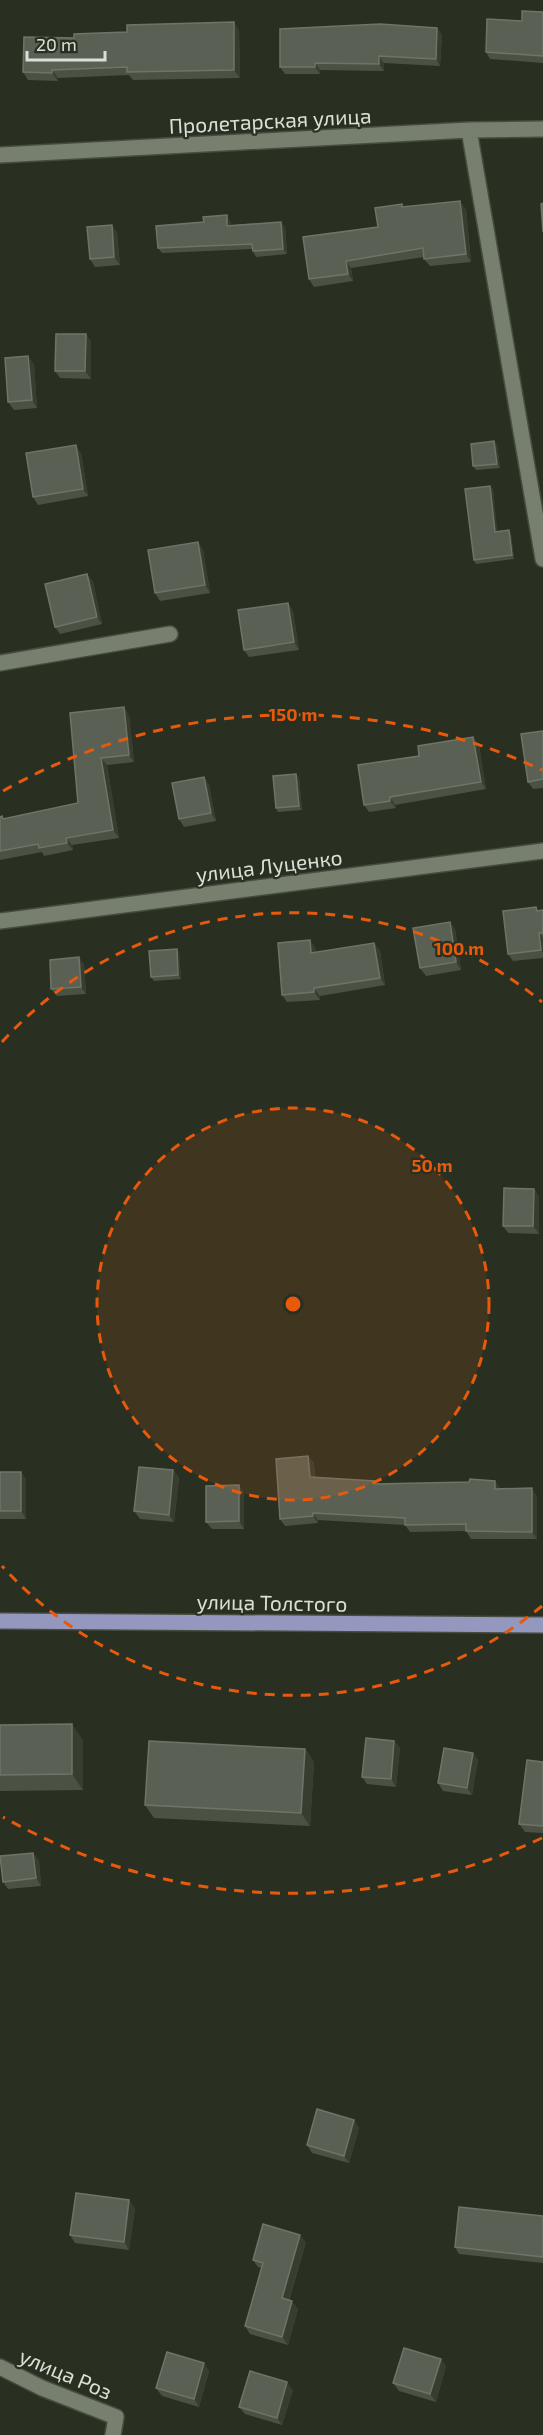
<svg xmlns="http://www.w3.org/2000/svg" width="543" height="2435" font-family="'Exo 2',sans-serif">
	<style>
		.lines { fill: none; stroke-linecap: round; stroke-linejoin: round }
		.minor-casing { stroke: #464c40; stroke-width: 18 }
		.major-casing { stroke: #464c40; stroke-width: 18 }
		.minor { stroke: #777f6f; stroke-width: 15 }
		.major { stroke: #9497be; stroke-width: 15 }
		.wall { fill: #4b5244 }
		.shaded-wall { fill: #373e30 }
		.building { fill: #5a6154; stroke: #6e7568; stroke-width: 1.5 }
		.ring { fill: none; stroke: #e8590c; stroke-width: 3; stroke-dasharray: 10 8 }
		.labels { text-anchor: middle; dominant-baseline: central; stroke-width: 4.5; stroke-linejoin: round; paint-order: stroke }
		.street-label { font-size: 21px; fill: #dbe0d7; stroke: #293022 }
		.centre { fill: #e8590c; stroke: #293022; stroke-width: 3 }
		.ring-label { font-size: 18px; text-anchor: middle; font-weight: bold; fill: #e8590c; stroke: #293022; stroke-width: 4.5; stroke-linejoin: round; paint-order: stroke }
	</style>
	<rect width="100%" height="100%" fill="#293022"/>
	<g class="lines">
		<defs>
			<path id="minor" d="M469 130 543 559
				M0 155 469 130 543 129
				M0 663 170 634
				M0 921 543 851
				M0 2367 42 2388 116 2417 113 2435"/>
			<path id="major" d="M0 1621 543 1625"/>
		</defs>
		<use href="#minor" class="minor-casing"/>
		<use href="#major" class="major-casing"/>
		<use href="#minor" class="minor"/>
		<use href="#major" class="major"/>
	</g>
	<path class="wall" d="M543 12V63L490 59 486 52 522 21Z
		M437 28 442 35 440 66 384 63V71L320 70V74H285L280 67Z
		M239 30 240 78 133 80 129 75 58 78V81L28 80 23 72 74 38Z
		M402 204 404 207 466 209 471 262 430 266 424 259V257L351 268 353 281 314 287 309 279 378 227Z
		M230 221 231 225 281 222 285 227 287 254 256 257 252 249 162 253 158 248Z
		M112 225 117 233 120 265 95 267 90 259Z
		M86 334 91 342V379L60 378 55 371Z
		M34 364 37 408 14 410 8 402Z
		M494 441 497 445 500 468 476 470 473 466Z
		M81 453 88 496 38 505 33 497Z
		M490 486 493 490 497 531 509 530 511 534 514 559 476 564 474 560Z
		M198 542 203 550 210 593 160 601 155 593Z
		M87 574 93 582 102 624 60 634 55 627Z
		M288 603 293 611 299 650 249 657 244 650Z
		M70 713 129 715 134 762 107 765 119 838 72 845 73 850 44 856 42 852 0 860V817L4 819 78 803Z
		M543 731V788L533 789 528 782Z
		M473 737 479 745 486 789 395 805 396 808 369 812 364 805 419 756Z
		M296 774 299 778 302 810 278 812 276 808Z
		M204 777 209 785 216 821 184 827 179 819Z
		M539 910H543V958L513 961 508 954Z
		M455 929 461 970 426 976 420 968Z
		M310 940 315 948 316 952 374 943 380 951 385 985 320 996V1000L287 1002 282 995Z
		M177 949 179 953 181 979 154 981 151 977Z
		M79 957 84 965 86 994 57 996 51 989Z
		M534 1189 539 1197V1234L508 1233 503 1226Z
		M308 1456 314 1463 315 1478 375 1481 377 1484 469 1482 495 1481 500 1489 537 1496V1539H471L466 1531 410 1532 405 1525 318 1520V1523L285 1526 280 1519Z
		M173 1470 179 1478 174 1522 140 1519 134 1511Z
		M0 1472H21L26 1480V1519H0Z
		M244 1493V1529H212L206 1522Z
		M0 1725 83 1740V1790L0 1791Z
		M394 1741 400 1748 396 1787 367 1784 362 1777Z
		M305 1749 314 1762 310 1826 154 1818 145 1805Z
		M473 1753 478 1760 472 1795 443 1791 438 1783Z
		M543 1762V1833L525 1832 519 1824Z
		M33 1853 39 1861 41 1886 8 1889 3 1882Z
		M354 2120 359 2128 349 2163 312 2153 307 2145Z
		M135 2208 129 2250 75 2243 70 2235Z
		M543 2216V2263L459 2254 455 2247Z
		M306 2242 289 2301 298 2309 288 2345 250 2334 245 2326 261 2268 258 2267 253 2260Z
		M446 2366 436 2402 399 2391 393 2383Z
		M209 2371 199 2407 162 2396 156 2388Z
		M293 2390 282 2425 245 2414 239 2407Z"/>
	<path class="shaded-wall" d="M234 22 239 30 240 78 234 70Z
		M437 28 442 35 440 66 436 59Z
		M379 56 384 63V71L379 64Z
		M315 63 320 70V74L315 67Z
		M52 70 58 78V81L52 73Z
		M460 201 466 209 471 262 466 254Z
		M227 215 230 221 231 231 227 226Z
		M281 222 285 227 287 254 283 249Z
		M112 225 117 233 120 265 114 257Z
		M346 261 351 268 353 281 348 274Z
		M86 334 91 342V379L85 371Z
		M28 356 34 364 37 408 32 400Z
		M494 441 497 445 500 468 497 464Z
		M76 445 81 453 88 496 83 489Z
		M490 486 493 490 498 536 495 532Z
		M509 530 511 534 514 559 512 555Z
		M198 542 203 550 210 593 205 585Z
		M87 574 93 582 102 624 97 617Z
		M288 603 293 611 299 650 294 642Z
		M124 707 129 715 134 762 129 755Z
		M473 737 479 745 486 789 481 782Z
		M101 758 107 765 119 838 113 830Z
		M296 774 299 778 302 810 299 806Z
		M204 777 209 785 216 821 211 813Z
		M390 797 395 805 396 808 390 801Z
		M66 838 72 845 73 850 67 843Z
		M450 922 455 929 461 970 456 962Z
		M539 933 543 938V953L541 950Z
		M310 940 315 948 317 960 311 953Z
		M374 943 380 951 385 985 380 978Z
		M177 949 179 953 181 979 178 975Z
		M79 957 84 965 86 994 81 987Z
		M314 988 320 996V1000L314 992Z
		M534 1189 539 1197V1234L533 1226Z
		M308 1456 314 1463 315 1485 310 1477Z
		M173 1470 179 1478 174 1522 169 1515Z
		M21 1472 26 1480V1519L21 1511Z
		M495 1481 500 1488V1496L495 1489Z
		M239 1485 244 1493V1529L239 1521Z
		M532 1488 537 1496V1539L532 1532Z
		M313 1513 318 1520V1523L313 1516Z
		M72 1724 83 1740V1790L72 1774Z
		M394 1741 400 1748 396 1787 391 1779Z
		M305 1749 314 1762 310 1826 301 1813Z
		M473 1753 478 1760 472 1795 467 1788Z
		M33 1853 39 1861 41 1886 36 1878Z
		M354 2120 359 2128 349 2163 344 2156Z
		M129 2200 135 2208 129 2250 124 2242Z
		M300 2235 306 2242 287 2306 282 2298Z
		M292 2301 298 2309 288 2345 282 2337Z
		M441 2359 446 2366 436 2402 430 2394Z
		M204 2363 209 2371 199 2407 194 2399Z
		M287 2382 293 2390 282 2425 277 2418Z"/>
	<path class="building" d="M522 11 543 12V56L486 52 487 19 522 21Z
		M234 22V70L127 72V67L52 70V73L23 72 24 37 74 38V34L127 32V25Z
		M380 24 437 28 436 59 379 56V64L315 63V67H280V29Z
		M460 201 466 254 424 259 423 248 346 261 348 274 309 279 303 237 378 227 375 208 402 204V207Z
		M543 203V232L541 204Z
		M227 215V226L281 222 283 249 253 251 252 244 158 248 156 226 204 222 203 217Z
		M112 225 114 257 90 259 87 227Z
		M56 334H86L85 371H55Z
		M28 356 32 400 8 402 5 358Z
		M494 441 497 464 473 466 471 444Z
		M76 445 83 489 33 497 26 453Z
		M490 486 495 532 509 530 512 555 474 560 465 489Z
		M198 542 205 585 155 593 148 550Z
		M87 574 97 617 55 627 45 584Z
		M288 603 294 642 244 650 238 610Z
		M124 707 129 755 101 758 113 830 66 838 67 843 39 848 38 844 0 851V817L2 816 3 819 78 803 70 713Z
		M543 731V779L528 782 521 734Z
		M473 737 481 782 390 797V801L364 805 358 765 419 756 418 746Z
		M296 774 299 806 276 808 273 776Z
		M204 777 211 813 179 819 172 783Z
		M536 907 537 911 543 910V933H539L541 950 508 954 503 911Z
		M450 922 456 962 420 968 413 928Z
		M310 940 311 953 374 943 380 978 314 988V992L282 995 278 943Z
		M177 949 178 975 151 977 149 951Z
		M79 957 81 987 51 989 50 960Z
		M504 1188 534 1189 533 1226H503Z
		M308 1456 310 1477 375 1481V1484L469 1482 470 1479 495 1481V1489L532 1488V1532L466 1531V1524L405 1525V1518L313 1513V1516L280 1519 276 1459Z
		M139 1467 173 1470 169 1515 134 1511Z
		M0 1472H21V1511H0Z
		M239 1485V1521L206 1522V1486Z
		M72 1724V1774L0 1775V1725Z
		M366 1738 394 1741 391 1779 362 1777Z
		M149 1741 305 1749 301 1813 145 1805Z
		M444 1748 473 1753 467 1788 438 1783Z
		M527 1760 543 1762V1826L519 1824Z
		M33 1853 36 1878 3 1882 0 1856Z
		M317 2109 354 2120 344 2156 307 2145Z
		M76 2193 129 2200 124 2242 70 2235Z
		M459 2207 543 2216V2257L455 2247Z
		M263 2224 300 2235 282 2298 292 2301 282 2337 245 2326 263 2263 253 2260Z
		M404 2348 441 2359 430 2394 393 2383Z
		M167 2352 204 2363 194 2399 156 2388Z
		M250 2371 287 2382 277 2418 239 2407Z"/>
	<circle cx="293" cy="1304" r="196" fill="#e8590c" fill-opacity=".12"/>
	<g class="ring">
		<circle cx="293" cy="1304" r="196"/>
		<path d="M542 1606A392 392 0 0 1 2 1566M2 1042A392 392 0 0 1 542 1002"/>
		<path d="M542 1838A589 589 0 0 1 3 1817M3 791A589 589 0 0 1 542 770"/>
	</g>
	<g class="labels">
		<g class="street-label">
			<text transform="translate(270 120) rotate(-3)">Пролетарская улица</text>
			<text transform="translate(269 865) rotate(-7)">улица Луценко</text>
			<text transform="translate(272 1602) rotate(1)">улица Толстого</text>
			<text transform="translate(66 2373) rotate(23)">улица Роз</text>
		</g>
	</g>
	<circle cx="293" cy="1304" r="9" class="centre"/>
	<g class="ring-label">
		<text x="293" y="721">150 m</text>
		<text x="459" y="955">100 m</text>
		<text x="432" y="1172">50 m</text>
	</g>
	<path d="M27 51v9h78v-9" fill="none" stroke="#dbe0d7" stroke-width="3"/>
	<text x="36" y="51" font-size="18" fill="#dbe0d7" stroke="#293022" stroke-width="4.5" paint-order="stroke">20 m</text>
</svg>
